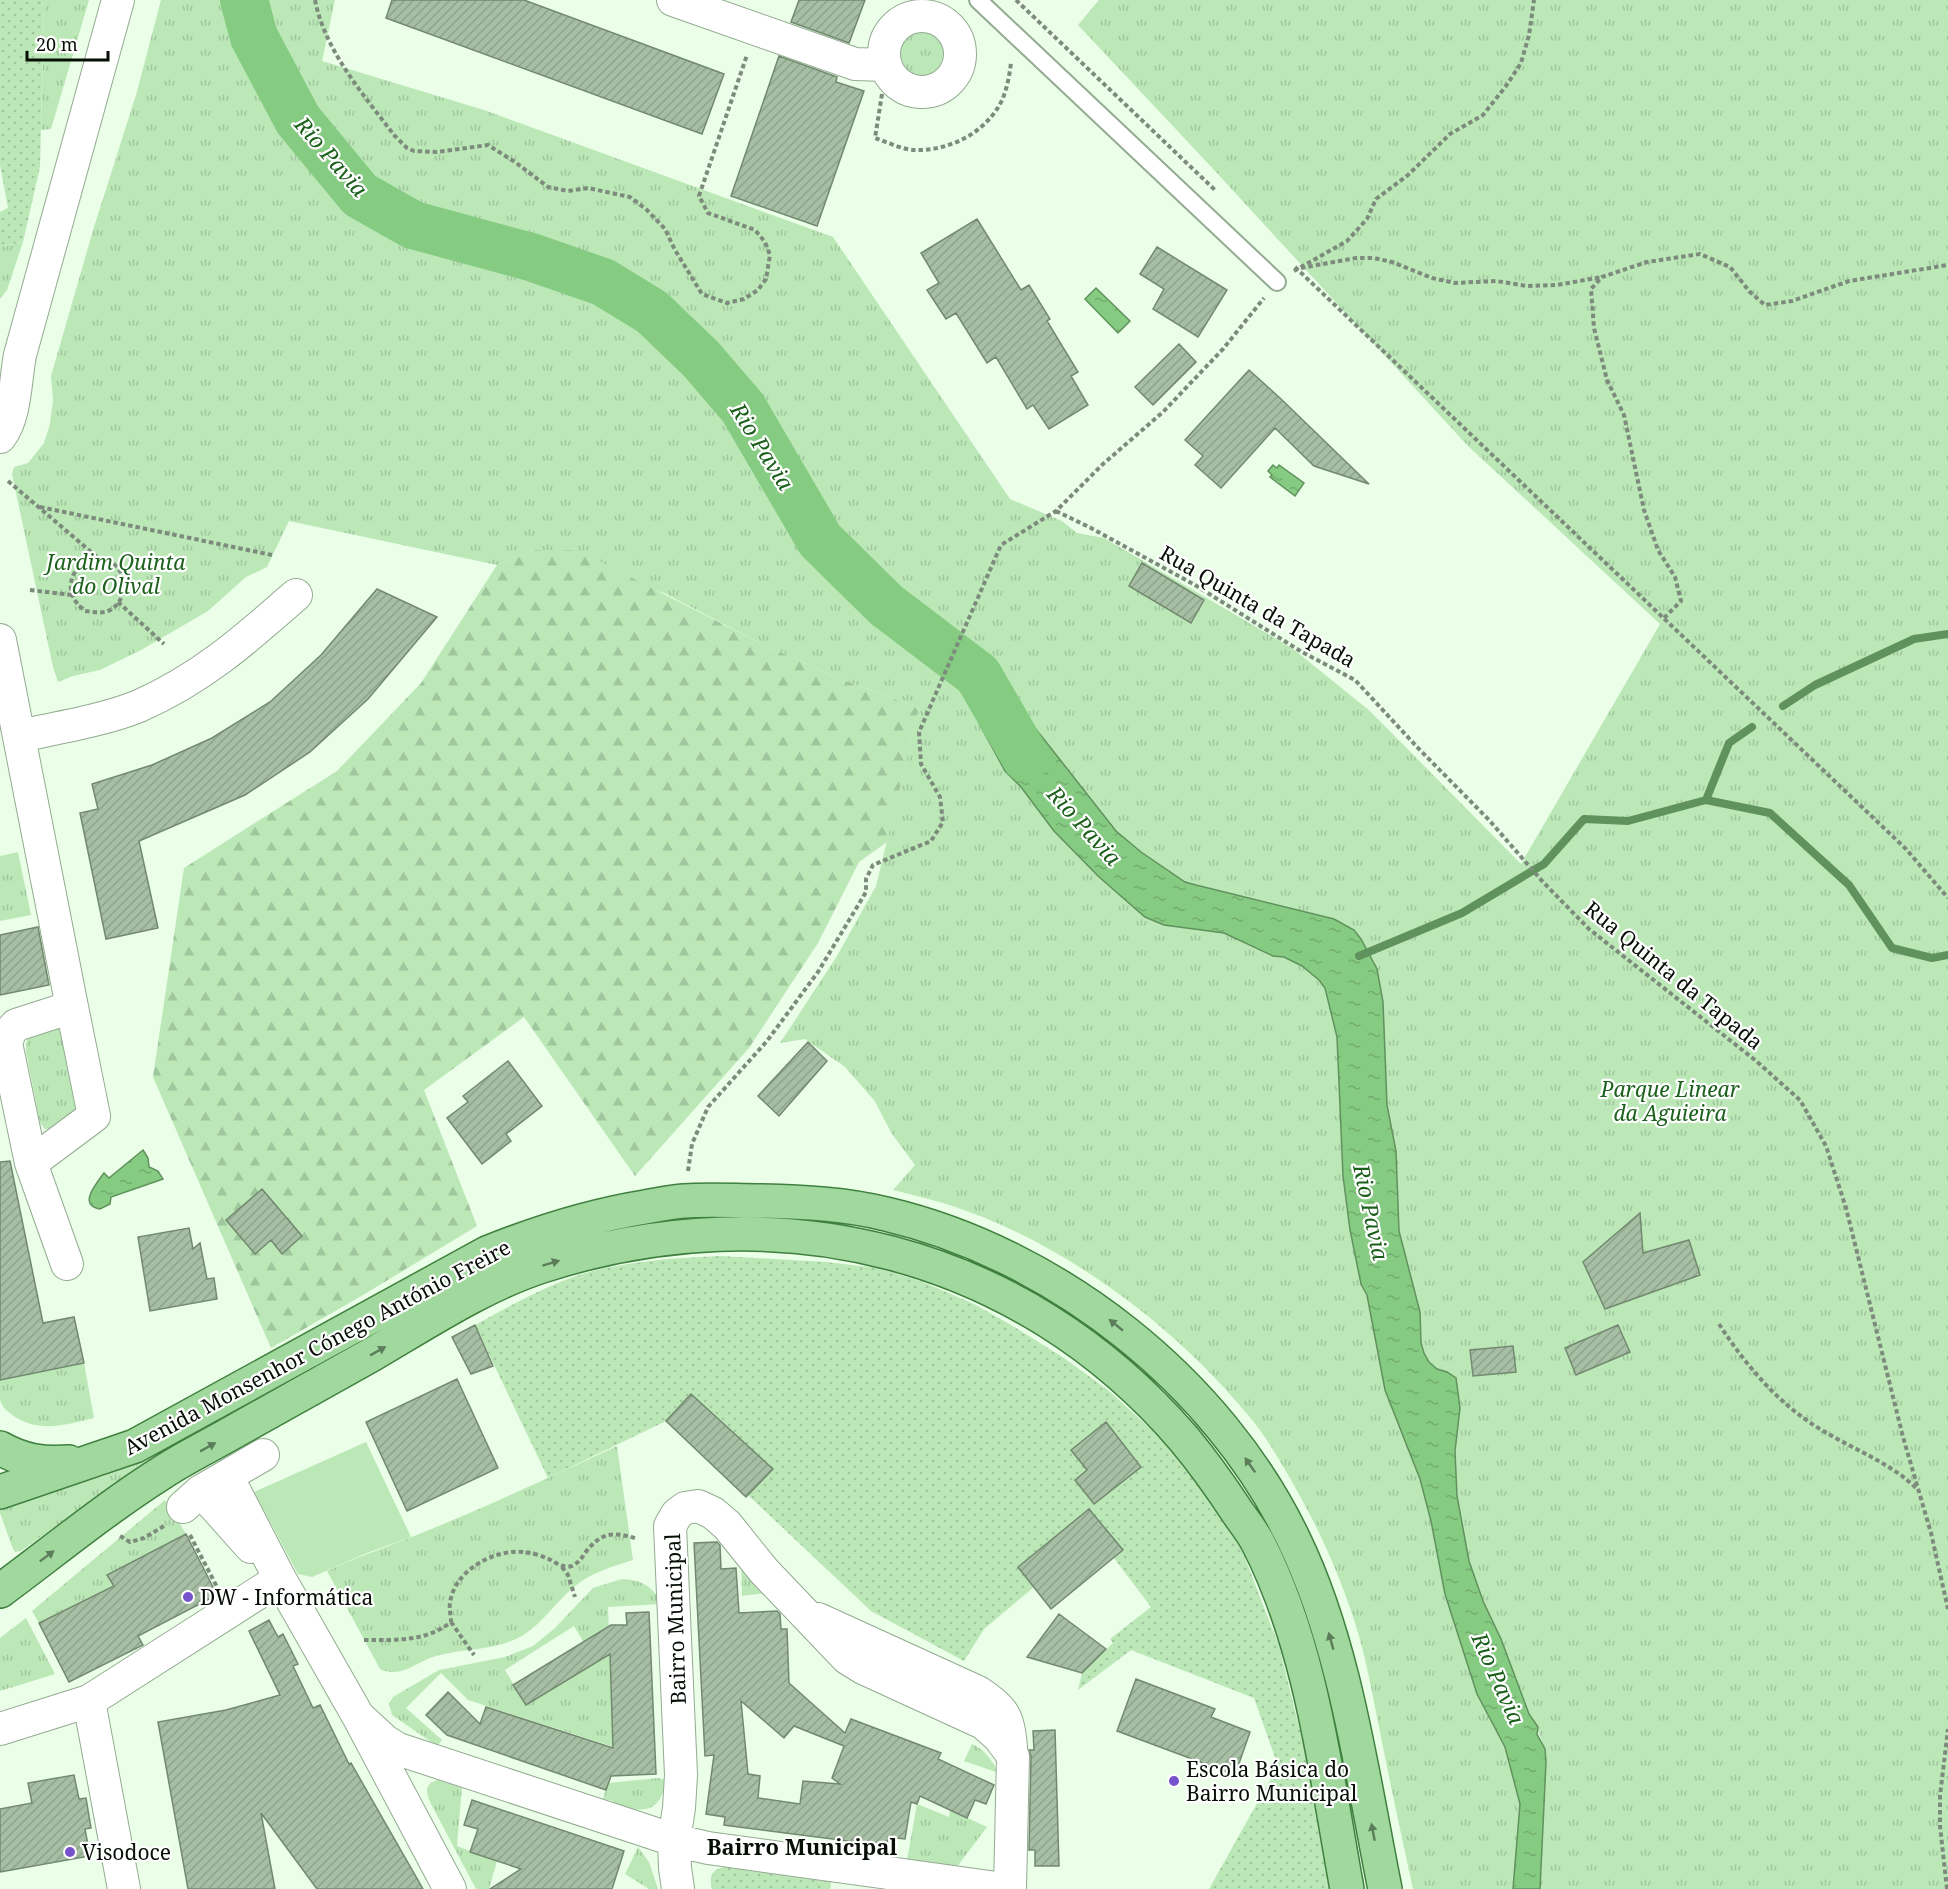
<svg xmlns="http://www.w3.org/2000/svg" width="1948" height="1889" font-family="'Noto Serif',serif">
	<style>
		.grass { fill: url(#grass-tufts); fill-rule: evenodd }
		.forest { fill: url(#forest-firs) }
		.garden { fill: url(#garden-dots) }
		.pitch { fill: #bce8b8 }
		.water { fill: url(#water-ripples); stroke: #60925d; stroke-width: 1.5 }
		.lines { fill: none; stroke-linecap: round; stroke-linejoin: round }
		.stream { stroke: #60925d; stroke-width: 8 }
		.river { stroke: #86cb82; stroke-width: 48 }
		.building { fill: url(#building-hatch); stroke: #728970; stroke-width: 1.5; fill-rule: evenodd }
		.lane-casing { stroke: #93ab91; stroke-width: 20 }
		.street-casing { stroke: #93ab91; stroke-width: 34 }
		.primary-casing { stroke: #40803f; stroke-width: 36 }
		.path { stroke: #7d8b7c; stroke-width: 4; stroke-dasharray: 4.5 3; stroke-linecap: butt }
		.lane { stroke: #fff; stroke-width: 16 }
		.street { stroke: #fff; stroke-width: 32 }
		.primary { stroke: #a0d89e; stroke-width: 33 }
		.oneway { fill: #5b7d5a }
		.poi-dot { fill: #7653cc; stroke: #fff; stroke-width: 2 }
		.labels { text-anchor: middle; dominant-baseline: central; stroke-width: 4.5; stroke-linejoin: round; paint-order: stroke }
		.park-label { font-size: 21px; font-style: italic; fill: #1c611c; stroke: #fff }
		.street-label { font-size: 21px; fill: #060e06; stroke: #fff }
		.poi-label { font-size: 21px; fill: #060e06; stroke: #fff; text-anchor: start }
		.water-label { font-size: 22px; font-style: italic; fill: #1a5f1a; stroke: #fff }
		.neighbourhood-label { font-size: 22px; font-weight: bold; fill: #060e06; stroke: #fff }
	</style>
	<defs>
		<pattern id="grass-tufts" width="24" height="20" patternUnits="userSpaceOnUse" patternTransform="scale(1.5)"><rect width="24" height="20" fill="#bce8b8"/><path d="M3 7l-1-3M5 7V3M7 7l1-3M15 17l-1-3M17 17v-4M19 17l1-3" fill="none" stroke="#a0c69d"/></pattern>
		<pattern id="forest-firs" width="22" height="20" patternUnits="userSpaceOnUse" patternTransform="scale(1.5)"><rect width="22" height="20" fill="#bce8b8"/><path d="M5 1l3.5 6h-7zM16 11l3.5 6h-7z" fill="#a0c69d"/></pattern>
		<pattern id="garden-dots" width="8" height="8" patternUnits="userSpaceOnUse" patternTransform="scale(1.5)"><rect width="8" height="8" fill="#bce8b8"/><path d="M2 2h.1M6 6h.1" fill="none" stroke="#a0c69d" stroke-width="1.8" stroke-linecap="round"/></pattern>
		<pattern id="water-ripples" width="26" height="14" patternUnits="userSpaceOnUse" patternTransform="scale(1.5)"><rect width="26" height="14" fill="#86cb82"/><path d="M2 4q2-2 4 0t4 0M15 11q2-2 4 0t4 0" fill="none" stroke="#72ad6f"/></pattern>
		<pattern id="building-hatch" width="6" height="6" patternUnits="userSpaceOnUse" patternTransform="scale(1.5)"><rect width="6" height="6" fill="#a6bfa4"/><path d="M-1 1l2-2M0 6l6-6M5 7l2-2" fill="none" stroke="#8da38c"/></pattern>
	</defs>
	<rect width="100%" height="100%" fill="#eafee8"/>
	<path class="grass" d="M44 0H89L51 129 41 130Z
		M161 0H335L322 61 484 110 833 237 1010 499 1062 521 1077 533 1104 538 1292 648 1370 711 1521 864 1660 624 1467 445 1216 172 1078 25 1099 0H1948V1889H1540L1546 1762 1545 1749 1533 1718 1529 1714 1501 1639 1483 1601 1469 1561 1457 1496 1455 1451 1460 1408 1447 1372 1437 1369 1429 1362 1424 1353 1421 1343 1420 1312 1399 1231 1396 1151 1387 1105 1377 969 1361 939 1354 930 1334 919 1196 885 1185 882 1141 852 1116 831 1028 719 1004 683 1005 771 1021 787 1054 831 1164 925 1224 933 1273 956 1284 957 1302 966 1319 980 1325 988 1337 1037 1343 1176 1350 1230 1361 1283 1367 1295 1385 1390 1420 1479 1477 1694 1505 1747 1520 1804 1513 1889H1413C1402 1838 1391 1788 1381 1737 1373 1699 1367 1660 1355 1623 1337 1567 1316 1523 1287 1473 1275 1453 1263 1432 1248 1415 1171 1322 1058 1238 943 1203 926 1198 909 1194 893 1190L915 1165 892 1134 874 1100 845 1067 805 1039 780 1043 837 956 876 886 919 708 835 677 762 644 664 593 535 550 497 565 289 521 267 567 246 577 208 611 141 650 100 670 73 676 58 682 53 667 12 474 14 467 28 463 44 443 50 424 53 400 51 376 94 227 136 95Z
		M893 54a27 27 0 1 1 54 0a27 27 0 1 1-54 0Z
		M23 242 7 290 0 299V247Z
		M18 852 31 915 0 921V856Z
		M64 1024 80 1110 53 1128 45 1129 40 1123 26 1052V1044L29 1035Z
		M84 1363 94 1418C65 1425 37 1434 11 1414 6 1410 1 1406 0 1399 0 1393 0 1386 0 1380Z
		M617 1446 633 1560C612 1567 592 1572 575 1586 557 1601 544 1621 525 1634 499 1651 464 1648 436 1656 415 1662 402 1679 380 1669L327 1571C355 1558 383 1548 412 1537 481 1509 549 1478 617 1446Z
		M160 1453 154 1463 116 1483 21 1551 15 1552 13 1549 0 1513V1506L104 1476Z
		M165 1500 186 1534 107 1575 114 1586 39 1623 32 1611Z
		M741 1557 773 1592 742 1596Z
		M622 1579C641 1580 654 1586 661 1604L608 1607 614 1747 468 1700 441 1673 406 1708 442 1740 437 1746 392 1715 389 1704 393 1697 439 1670 505 1657 533 1646 554 1629 593 1588ZM574 1626 595 1662 526 1705 505 1670Z
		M26 1618 55 1674 0 1691V1638Z
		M972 1744C986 1750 991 1760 999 1773L964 1761Z
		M658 1778 666 1780C660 1815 642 1813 613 1804V1801L603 1799 608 1783Z
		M438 1780 462 1787 457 1846 497 1861 489 1889H476L431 1804C426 1793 423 1784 438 1780Z
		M917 1804 949 1817 950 1810 987 1827 956 1868 907 1860Z
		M638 1847 649 1862 658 1889H649L625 1874Z"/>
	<path class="forest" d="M535 550H577L762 644 835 677 919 708 887 842 859 862 818 943 749 1048 635 1176 524 1017 424 1090 477 1226 358 1298 271 1348 153 1077 184 868 337 771 421 683 497 565Z"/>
	<path class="garden" d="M0 0H44L40 167 23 242 0 247V212L8 208 0 165Z
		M721 1256 826 1262 878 1268 923 1282 974 1304 1013 1326 1064 1358 1108 1390 1177 1453 1238 1540 1279 1646 1307 1759 1333 1889H1209L1278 1766 1254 1698 1131 1650 1078 1690 1082 1673 1113 1643 1110 1639 1151 1607 1114 1558 1099 1569 1065 1528 1018 1567 1034 1587 984 1629 964 1661 871 1611 748 1495 772 1468 724 1425 666 1421 548 1478 475 1325C508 1307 543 1287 579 1275 625 1261 673 1258 721 1256Z
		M724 1867 831 1882 830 1889H712C709 1877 711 1870 724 1867Z"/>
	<path class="pitch" d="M366 1442 411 1537 367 1553 312 1577 298 1574 254 1492Z"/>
	<path class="water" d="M1096 288 1130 321 1118 333 1085 299Z
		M1273 465 1277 468 1279 465 1304 483 1295 496 1270 477 1272 475 1268 471Z
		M1004 682 1028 719 1116 831 1141 852 1185 882 1196 885 1334 919 1354 930 1361 939 1377 969 1383 1002 1387 1105 1396 1151 1399 1231 1420 1312 1421 1343 1424 1353 1429 1362 1437 1369 1447 1372 1456 1378 1460 1408 1455 1451 1457 1496 1469 1561 1483 1601 1501 1639 1529 1714 1538 1727 1537 1734 1545 1749 1546 1762 1540 1889H1513L1520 1804 1505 1747 1477 1694 1445 1594 1431 1521 1420 1479 1385 1390 1367 1295 1361 1284 1350 1230 1343 1176 1337 1037 1325 988 1319 980 1302 966 1284 957 1273 956 1224 933 1164 925 1145 917 1098 876 1054 831 1021 787 1005 771 978 721Z
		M143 1150 148 1158 149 1167 158 1171 163 1179 111 1197 110 1204 100 1209C77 1205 97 1183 104 1173L109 1178Z"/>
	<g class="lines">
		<path class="stream" d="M1783 706 1815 685 1914 639 1948 634
			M1706 800 1729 743 1752 727
			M1359 956 1462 913 1544 864 1584 819 1628 821 1706 800 1770 813 1849 885 1892 948 1932 958 1948 955"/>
		<path class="river" d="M244 0 254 37 298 120 360 195 413 225 531 257 603 282 652 312 701 359 743 408 820 540 886 605 978 675 1026 758"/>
	</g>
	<path class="building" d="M392 0H524L724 74 702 134 386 18Z
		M799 0H865L849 43 791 22Z
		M779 56 837 77 836 82 864 91 817 226 731 196Z
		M977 219 1021 290 1029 285 1050 319 1047 321 1078 372 1071 376 1088 405 1049 429 1033 405 1027 409 996 357 987 363 956 313 946 319 927 290 939 283 921 253Z
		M1157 247 1227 290 1198 337 1153 309 1164 289 1140 274Z
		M1179 344 1196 362 1153 405 1135 387Z
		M1249 370 1281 399 1369 484 1314 466 1275 428 1221 488 1195 465 1203 456 1185 440Z
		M1142 563 1204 600 1191 623 1129 586Z
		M377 589 437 617 368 699 310 752 245 795 139 841 158 928 106 939 80 813 98 809 92 784 152 765 212 738 270 702 321 655Z
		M38 927 49 985 0 995V935Z
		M808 1042 827 1061 779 1116 758 1096Z
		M508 1061 542 1106 506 1134 511 1141 482 1164 447 1118 468 1102 463 1096Z
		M10 1161 43 1323 74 1317 84 1363 0 1380V1162Z
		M262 1189 302 1236 282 1254 271 1240 255 1254 226 1220Z
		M1640 1213 1643 1253 1689 1240 1700 1275 1605 1309 1583 1262Z
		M189 1228 193 1249 200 1243 207 1279 214 1278 217 1299 150 1311 138 1237Z
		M475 1325 493 1366 471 1374 452 1337Z
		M1618 1325 1630 1352 1576 1375 1565 1348Z
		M1513 1346 1516 1372 1473 1376 1470 1350Z
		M457 1379 498 1468 407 1511 366 1422Z
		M691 1394 773 1469 746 1497 666 1421Z
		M1106 1422 1141 1467 1094 1504 1075 1480 1087 1470 1071 1450Z
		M1089 1509 1123 1550 1051 1609 1018 1567Z
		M186 1534 217 1595 138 1636 143 1645 69 1682 39 1623 114 1586 107 1575Z
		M717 1542 720 1545 721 1569 736 1568 739 1613 777 1611 780 1614 781 1629H787L789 1683 845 1733 851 1719 941 1753 938 1759 994 1785 986 1804 975 1800 967 1818 920 1796 917 1804 911 1802 905 1839 888 1837 887 1846 724 1825 725 1817 706 1814 714 1755 705 1756 694 1543ZM741 1701 784 1738 794 1726 844 1746 832 1778 840 1784 803 1781 800 1804 758 1798 760 1776 748 1774Z
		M649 1612 656 1774 611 1776 606 1790 447 1735 426 1715 448 1692 480 1724 486 1707 613 1748 610 1654 526 1705 513 1685 611 1625H627L626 1613Z
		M1059 1614 1106 1649 1082 1673 1027 1657Z
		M269 1620 278 1637 283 1634 298 1664 293 1666 313 1708 320 1705 349 1764 351 1763 423 1889H317L261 1813 275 1889H188L158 1722 226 1710 280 1695 249 1631Z
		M1136 1679 1215 1709 1211 1717 1250 1732 1235 1775 1117 1731Z
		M1055 1730 1059 1866H1035V1850H1029L1031 1756 1029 1750H1034L1033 1731Z
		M74 1775 79 1799 86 1798 91 1828 85 1829 90 1856 0 1872V1809L32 1803 28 1783Z
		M472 1800 624 1851 612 1889H490L521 1869 470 1852 478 1829 464 1825Z"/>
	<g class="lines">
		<defs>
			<path id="lane" d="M978 0 1277 282"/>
			<path id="street" d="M673 0 855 64 885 65
				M884 54a38 38 0 1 1 76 0a38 38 0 1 1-76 0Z
				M0 437C16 416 15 381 20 355L118 0
				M0 640 72 1007
				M19 736C57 728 105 720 139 706 201 679 246 639 296 595
				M31 1163 94 1116 72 1007 16 1025 10 1032 6 1043 31 1163 67 1264
				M227 1476 263 1455
				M201 1491 251 1547
				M183 1507 201 1491 227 1476 280 1579
				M818 1619 978 1692C1004 1710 1008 1715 1011 1747
				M89 1701 124 1889
				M358 1716 385 1741 398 1749 674 1840 679 1808 681 1775 670 1526 677 1514 685 1508 698 1506 713 1513 727 1525 764 1571 847 1658 863 1668 983 1723 999 1737 1013 1756 1010 1889
				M0 1729 89 1701 280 1579 358 1716 450 1889
				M678 1889 675 1868 674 1840 708 1848 1004 1889"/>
			<path id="primary" d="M0 1448C23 1461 43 1464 69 1462
				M0 1492 135 1446 487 1253C539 1232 590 1216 645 1207 657 1205 671 1202 684 1201 710 1199 736 1201 762 1201 804 1202 846 1204 886 1214 1056 1254 1219 1382 1294 1540 1345 1645 1362 1775 1385 1889
				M0 1591C54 1551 106 1508 163 1472 186 1457 211 1445 235 1431 280 1406 326 1380 371 1355 426 1323 481 1286 542 1266 777 1190 1021 1249 1184 1439 1204 1463 1221 1487 1238 1513 1245 1523 1253 1533 1258 1543 1312 1648 1326 1775 1347 1889"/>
		</defs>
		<use href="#lane" class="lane-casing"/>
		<use href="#street" class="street-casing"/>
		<use href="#primary" class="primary-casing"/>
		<path class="path" d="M315 0C325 51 363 94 394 135L407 148 414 151 437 152 488 145 515 162 548 187 568 191 588 188 630 197 647 210 665 229 675 250 702 294 727 303 744 299 758 290 766 279 770 255 765 242 755 230 708 213 699 196 747 55
			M1016 0 1216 191
			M882 94 875 138C887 142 903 150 915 150 950 151 988 132 1003 98 1007 88 1010 73 1011 62
			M1295 267 1906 849 1948 898
			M1301 268 1356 258H1374L1392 262 1432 278 1455 283 1496 281 1527 286 1557 285 1602 277
			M1294 271 1347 241 1367 219 1376 199 1408 175 1450 134 1483 115 1506 86 1521 63 1529 35 1534 0
			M8 481 97 557C103 559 110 561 115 565 130 578 125 607 105 612 99 613 92 612 85 611 61 593 69 565 97 557
			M40 507 272 555
			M1056 511 1091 528 1195 585 1302 652 1355 680 1418 748 1489 820 1543 882 1589 929 1755 1060 1800 1100 1826 1146 1846 1208 1903 1437 1931 1533 1948 1609
			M30 590 72 595
			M118 602 164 644
			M1664 618 1681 601 1675 577 1658 550 1644 510 1624 415 1607 380 1594 328 1591 289 1602 277 1647 262 1700 254 1730 267 1750 292 1765 305 1792 301 1849 281 1948 265
			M688 1171 692 1144 708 1107 767 1041 818 972 866 892V879L873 865 931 841 943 822 940 797 921 764 919 732 1001 545 1056 511 1103 464 1163 412 1223 349 1264 298
			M1719 1324C1747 1367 1780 1406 1825 1432 1857 1451 1893 1464 1919 1491
			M190 1535 217 1587
			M120 1536 130 1542 144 1538 164 1526
			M562 1567 568 1575 575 1597
			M451 1622 474 1655
			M364 1640C395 1640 426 1642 451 1622 451 1616 449 1609 450 1603 454 1571 493 1549 524 1552 531 1553 540 1555 546 1558 555 1561 561 1569 572 1566 578 1563 582 1558 585 1553 601 1532 613 1531 638 1539
			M1947 1889 1940 1826V1796L1948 1729"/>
		<use href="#lane" class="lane"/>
		<use href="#street" class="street"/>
		<use href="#primary" class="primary"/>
	</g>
	<defs><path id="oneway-solid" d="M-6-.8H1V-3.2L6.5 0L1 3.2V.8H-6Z" transform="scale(1.5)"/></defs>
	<g class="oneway">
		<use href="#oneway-solid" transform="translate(551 1263) rotate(-17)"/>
		<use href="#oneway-solid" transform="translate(1116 1325) rotate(-141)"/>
		<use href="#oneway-solid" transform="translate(378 1351) rotate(-29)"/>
		<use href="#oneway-solid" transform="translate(208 1447) rotate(-29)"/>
		<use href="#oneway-solid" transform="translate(1250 1465) rotate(-125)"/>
		<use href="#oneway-solid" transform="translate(47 1556) rotate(-37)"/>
		<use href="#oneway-solid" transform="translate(1331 1641) rotate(-106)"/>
		<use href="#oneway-solid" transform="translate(1373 1832) rotate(-101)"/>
	</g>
	<g class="poi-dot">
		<circle cx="188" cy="1597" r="6"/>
		<circle cx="1174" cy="1781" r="6"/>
		<circle cx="70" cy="1852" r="6"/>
	</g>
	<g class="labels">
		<g class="park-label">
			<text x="116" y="562">Jardim Quinta<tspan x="116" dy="24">do Olival</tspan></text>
			<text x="1670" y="1089">Parque Linear<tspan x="1670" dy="24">da Aguieira</tspan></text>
		</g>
		<g class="street-label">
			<text transform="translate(1258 606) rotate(30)">Rua Quinta da Tapada</text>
			<text transform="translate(1674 975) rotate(39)">Rua Quinta da Tapada</text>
			<text transform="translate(317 1347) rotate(-28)">Avenida Monsenhor Cónego António Freire</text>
			<text transform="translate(675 1619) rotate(-92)">Bairro Municipal</text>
		</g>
		<g class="poi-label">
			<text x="200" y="1597">DW - Informática</text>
			<text x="1186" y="1769">Escola Básica do<tspan x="1186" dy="24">Bairro Municipal</tspan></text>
			<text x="82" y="1852">Visodoce</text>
		</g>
		<g class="water-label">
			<text transform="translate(332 156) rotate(49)">Rio Pavia</text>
			<text transform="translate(763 446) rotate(58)">Rio Pavia</text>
			<text transform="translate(1085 825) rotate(48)">Rio Pavia</text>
			<text transform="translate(1372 1212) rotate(78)">Rio Pavia</text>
			<text transform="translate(1499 1678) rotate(66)">Rio Pavia</text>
		</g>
		<g class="neighbourhood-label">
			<text x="802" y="1846">Bairro Municipal</text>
		</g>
	</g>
	<path d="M27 51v9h81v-9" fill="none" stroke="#060e06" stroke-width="3"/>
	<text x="36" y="51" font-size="18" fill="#060e06" stroke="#ffffff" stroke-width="4.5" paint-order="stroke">20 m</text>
</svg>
